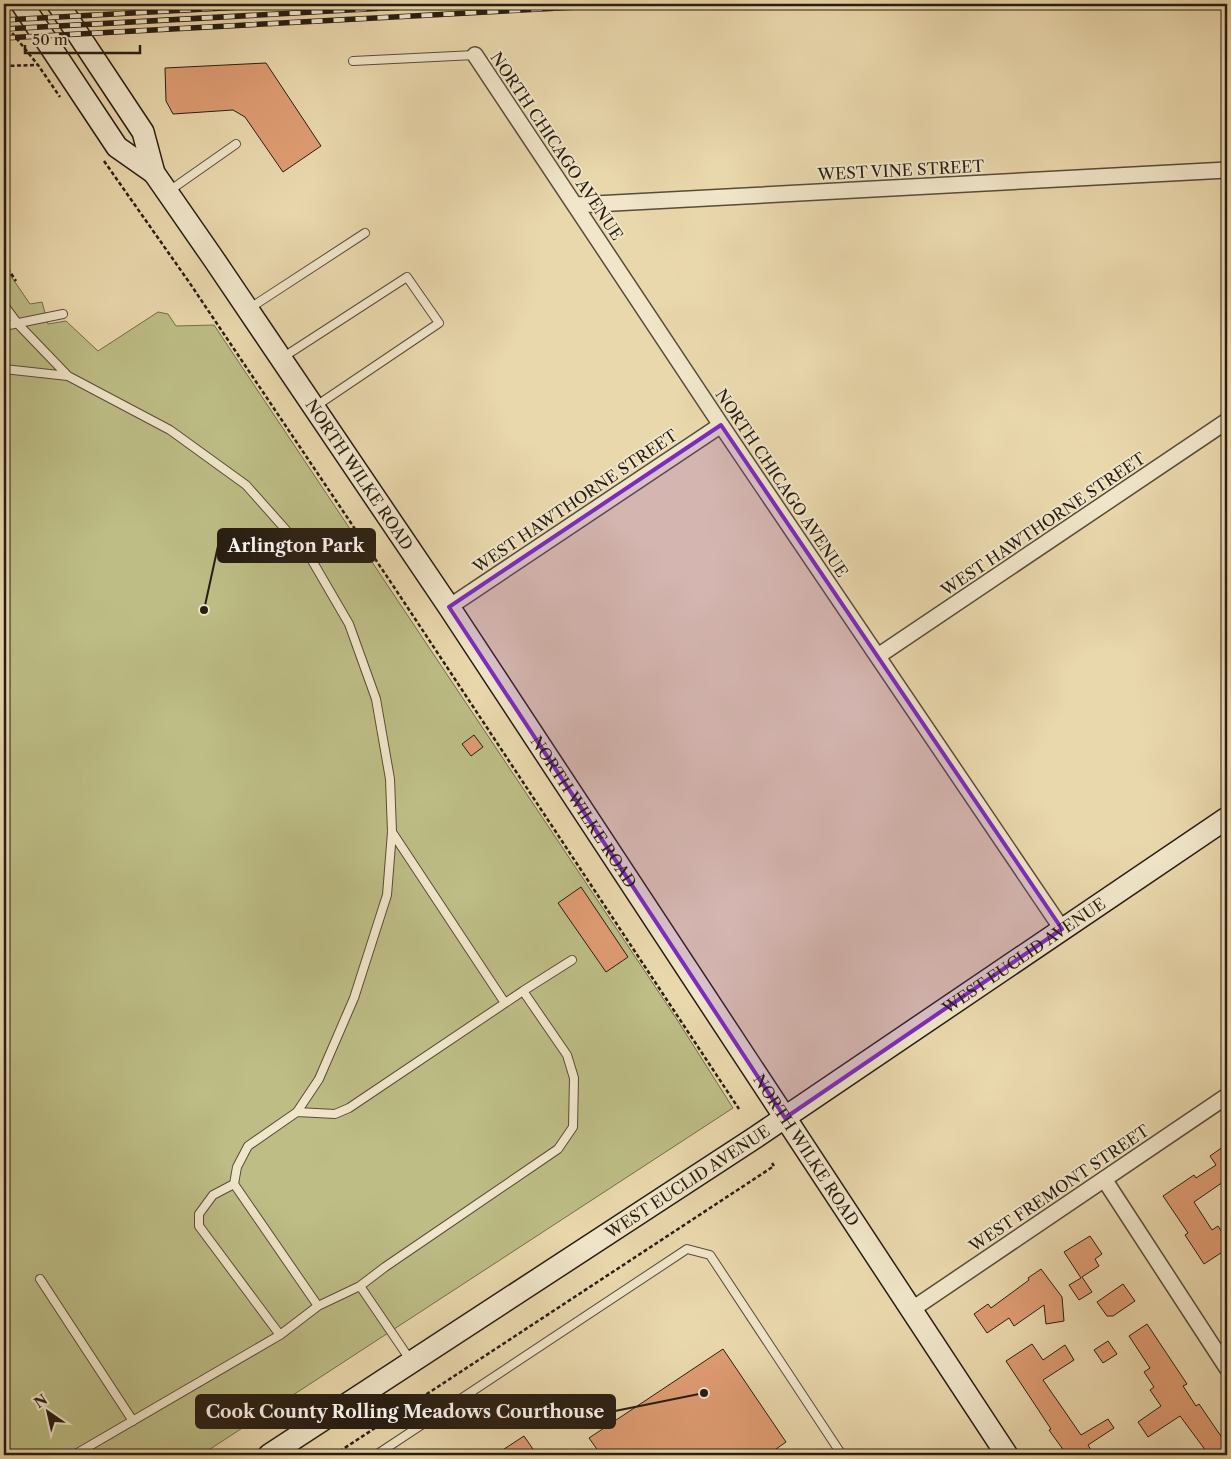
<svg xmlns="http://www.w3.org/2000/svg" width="1231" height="1459" font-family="'Libre Caslon Text',serif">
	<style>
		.green { fill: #bdbd85; stroke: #726d4c }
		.building { fill: #df9c73; stroke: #271d12 }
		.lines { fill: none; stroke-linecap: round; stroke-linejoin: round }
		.service-casing { stroke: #584c39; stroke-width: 10 }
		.minor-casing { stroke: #584c39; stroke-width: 18 }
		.secondary-casing { stroke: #271d12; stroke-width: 24 }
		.path { stroke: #271d12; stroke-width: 2.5; stroke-dasharray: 4 2.5; stroke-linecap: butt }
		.service { stroke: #f1e6ca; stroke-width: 8 }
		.minor { stroke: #f1e6ca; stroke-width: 15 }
		.secondary { stroke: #f1e6ca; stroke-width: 21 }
		.rail-casing { stroke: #271d12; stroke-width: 5.5 }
		.rail { stroke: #f1e6ca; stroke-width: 4; stroke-dasharray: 11; stroke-linecap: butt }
		.marked { fill: #7b2cbf; fill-opacity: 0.2; stroke: #7b2cbf; stroke-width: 4; stroke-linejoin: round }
		.labels { text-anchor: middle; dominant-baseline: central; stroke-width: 4; stroke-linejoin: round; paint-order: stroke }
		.street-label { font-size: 16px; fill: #271d12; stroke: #f1e6ca }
		.leader { fill: none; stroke: #271d12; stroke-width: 2 }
		.callout-dot { fill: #271d12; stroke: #f1e6ca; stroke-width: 2 }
		.callout { fill: #271d12; stroke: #271d12; stroke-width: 2 }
		.callout-label { font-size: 18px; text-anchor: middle; font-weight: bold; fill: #fff }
	</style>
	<rect width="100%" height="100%" fill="#ead8ad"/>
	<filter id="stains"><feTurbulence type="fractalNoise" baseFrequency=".004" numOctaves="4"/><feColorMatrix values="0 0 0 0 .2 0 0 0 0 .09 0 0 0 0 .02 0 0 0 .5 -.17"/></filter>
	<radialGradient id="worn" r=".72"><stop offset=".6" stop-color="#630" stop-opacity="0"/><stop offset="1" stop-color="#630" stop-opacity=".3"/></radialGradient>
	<path class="green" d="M4 266 30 304 42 302 48 324 66 321 98 351 158 312 168 314 176 326 214 325 676 1018 733 1108 201 1455H4Z"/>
	<path class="building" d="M266 63 321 146 283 172 245 117 233 110 173 114 166 101 165 68Z
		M474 735 483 747 471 756 462 744Z
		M581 887 628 957 606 972 558 903Z
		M1227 1144V1183L1226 1180 1194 1202 1212 1230 1218 1226 1227 1240V1249L1204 1264 1185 1235 1188 1233 1163 1196 1194 1175 1196 1178 1216 1165 1210 1156Z
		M1090 1236 1102 1254 1095 1259 1099 1266 1082 1277 1092 1292 1079 1300 1069 1285 1081 1278 1064 1252Z
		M1041 1269 1062 1297 1064 1321 1046 1324 1044 1305 1014 1326 1009 1318 987 1333 974 1314 988 1304 991 1308 1029 1280 1028 1278Z
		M1123 1284 1135 1301 1113 1316H1107L1097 1302Z
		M1147 1324 1187 1384 1183 1386 1196 1406 1199 1404 1227 1445V1449L1218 1455H1209L1180 1416 1148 1437 1138 1422 1161 1406 1150 1390 1154 1387 1144 1372 1150 1368 1129 1336Z
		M1108 1341 1117 1354 1103 1363 1094 1350Z
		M1032 1344 1043 1360 1065 1345 1074 1360 1043 1380 1081 1435 1108 1419 1114 1428 1088 1445 1094 1455H1067L1049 1430 1051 1429 1006 1361Z
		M723 1349 786 1442 776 1449 779 1455H601L589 1438Z
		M524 1436 537 1455H495Z"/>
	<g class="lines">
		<defs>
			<path id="service" d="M353 61 475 55
				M169 191 236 144
				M4 305 18 324 68 376 170 430 246 485 310 557 349 624 376 699 390 779 392 832 387 895 354 998 319 1079 297 1112 335 1114 349 1108 523 991
				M250 308 365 233
				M4 326 63 314
				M282 358 407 277 439 323 316 406
				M4 369 68 376
				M392 832 505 1003
				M297 1112 248 1146 237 1167 234 1184 318 1306 360 1286 411 1361
				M234 1184 213 1195 199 1214V1226L280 1335
				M40 1279 133 1421
				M360 1286 385 1267 558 1149 573 1127 574 1078 567 1055 523 991 572 960
				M74 1455 280 1335 318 1306
				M376 1455 687 1249 710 1255 842 1455"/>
			<path id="minor" d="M475 55 721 425 1062 929
				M576 205 1227 170
				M449 607 721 425
				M878 656 1227 421
				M1104 1179 1227 1368
				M911 1310 1227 1096"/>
			<g id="secondary">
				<path d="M22 4 117 147 154 173"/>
				<path id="s1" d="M58 4 143 132 154 173 213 258 449 607 1007 1455"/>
				<path id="s2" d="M269 1455 756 1137 1227 818"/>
			</g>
		</defs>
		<use href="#service" class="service-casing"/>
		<use href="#minor" class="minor-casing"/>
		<use href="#secondary" class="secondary-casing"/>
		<path class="path" d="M4 23 38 65 60 97
			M4 66 37 65
			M104 161 189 282 396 590 739 1109
			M4 263 16 281
			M334 1455 774 1166 772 1163"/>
		<use href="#service" class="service"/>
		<use href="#minor" class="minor"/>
		<use href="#secondary" class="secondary"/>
		<defs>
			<path id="rail" d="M4 20 295 4
				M4 29 458 4
				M4 38 634 4"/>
		</defs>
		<use href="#rail" class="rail-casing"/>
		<use href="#rail" class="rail"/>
	</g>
	<path class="marked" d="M721 425 1062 929 785 1118 449 607Z"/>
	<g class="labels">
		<g class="street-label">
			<text transform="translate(557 146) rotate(56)">NORTH CHICAGO AVENUE</text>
			<text transform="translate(901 170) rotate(-3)">WEST VINE STREET</text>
			<text stroke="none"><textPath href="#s1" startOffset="561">NORTH WILKE ROAD</textPath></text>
			<text transform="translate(782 483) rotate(56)">NORTH CHICAGO AVENUE</text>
			<text transform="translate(575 501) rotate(-34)">WEST HAWTHORNE STREET</text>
			<text transform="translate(1043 524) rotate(-34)">WEST HAWTHORNE STREET</text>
			<text stroke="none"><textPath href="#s1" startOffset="966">NORTH WILKE ROAD</textPath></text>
			<text stroke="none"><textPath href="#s2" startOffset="905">WEST EUCLID AVENUE</textPath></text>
			<text stroke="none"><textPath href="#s1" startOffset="1371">NORTH WILKE ROAD</textPath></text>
			<text stroke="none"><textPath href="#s2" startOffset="500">WEST EUCLID AVENUE</textPath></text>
			<text transform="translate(1059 1188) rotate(-34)">WEST FREMONT STREET</text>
		</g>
	</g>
	<path class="leader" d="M204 610L218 546M704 1393L615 1411"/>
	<g class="callout-dot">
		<circle cx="204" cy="610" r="5"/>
		<circle cx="704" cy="1393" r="5"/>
	</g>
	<g class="callout">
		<rect x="218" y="529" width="157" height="33" rx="5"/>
		<rect x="196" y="1395" width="419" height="33" rx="5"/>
	</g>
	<g class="callout-label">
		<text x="296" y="552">Arlington Park</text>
		<text x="405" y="1418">Cook County Rolling Meadows Courthouse</text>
	</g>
	<rect width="1231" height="1459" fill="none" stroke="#ead8ad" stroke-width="20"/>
	<rect x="5" y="5" width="1221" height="1449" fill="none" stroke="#271d12" stroke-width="2.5"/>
	<rect x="10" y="10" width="1211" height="1439" fill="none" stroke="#271d12"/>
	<g transform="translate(48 1412) rotate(326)" stroke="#f1e6ca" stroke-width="4" paint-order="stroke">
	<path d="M0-4L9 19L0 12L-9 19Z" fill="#271d12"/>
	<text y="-8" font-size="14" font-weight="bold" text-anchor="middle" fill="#271d12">N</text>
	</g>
	<path d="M25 45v8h115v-8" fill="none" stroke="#271d12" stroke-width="2.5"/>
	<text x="32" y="45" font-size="15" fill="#271d12" stroke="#f1e6ca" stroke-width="4" paint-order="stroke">50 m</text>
	<rect width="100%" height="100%" filter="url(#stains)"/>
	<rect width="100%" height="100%" fill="url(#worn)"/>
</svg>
